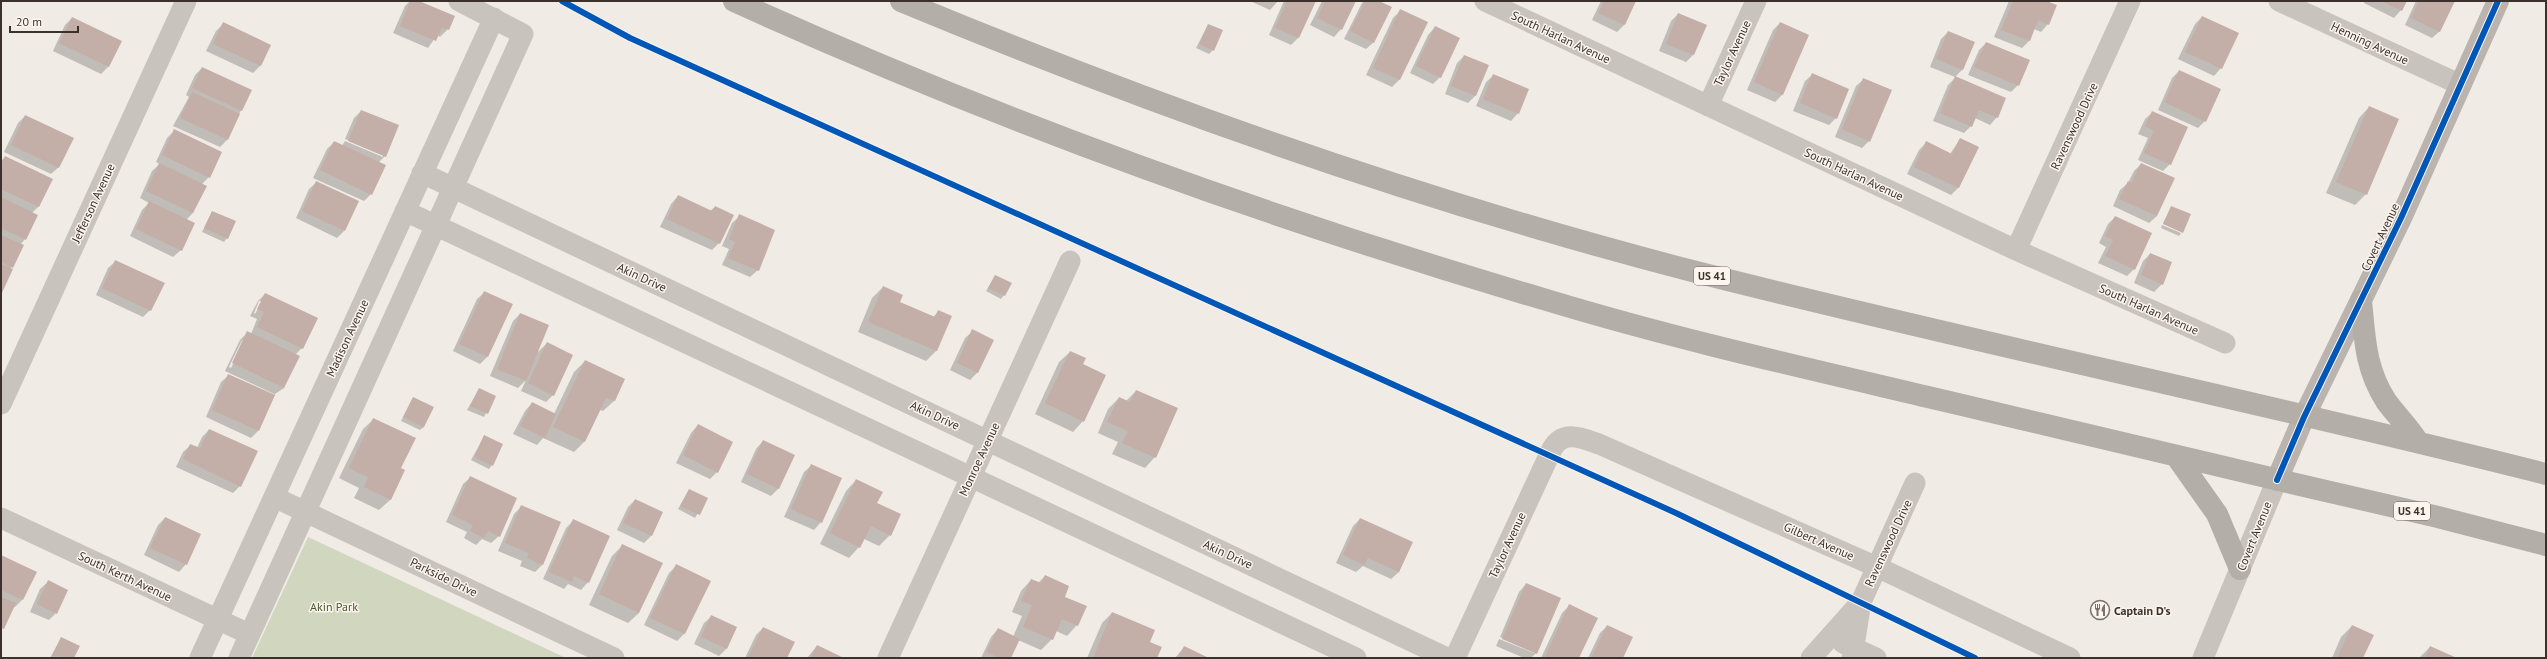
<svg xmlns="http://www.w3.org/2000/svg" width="2547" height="659" font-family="'PT Sans',sans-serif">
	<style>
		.green { fill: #d1d6bf }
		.shadow { fill: #0003; fill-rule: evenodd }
		.building { fill: #c3afa7 }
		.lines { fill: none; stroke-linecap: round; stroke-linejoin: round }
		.minor { stroke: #c9c3be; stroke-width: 21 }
		.secondary { stroke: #bab3ae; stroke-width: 22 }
		.trunk { stroke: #b4aea8; stroke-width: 22 }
		.cycleway-casing { stroke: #fbf5ee; stroke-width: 8 }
		.cycleway { stroke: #0057b8; stroke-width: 6 }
		.labels { text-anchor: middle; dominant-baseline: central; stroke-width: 3; stroke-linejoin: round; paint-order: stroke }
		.shield { fill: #fbf5ee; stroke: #756b66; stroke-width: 1 }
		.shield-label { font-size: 11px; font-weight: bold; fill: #3b302b }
		.street-label { font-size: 12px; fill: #3b302b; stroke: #fbf5ee }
		.park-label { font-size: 12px; fill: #4a5a2e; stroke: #fbf5ee }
		.poi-label { font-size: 12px; font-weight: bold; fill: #3b302b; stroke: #fbf5ee; text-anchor: start }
	</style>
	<rect width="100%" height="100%" fill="#f0ebe5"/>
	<path class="green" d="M308 537 566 658H252Z"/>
	<path class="shadow" d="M410 1H417L448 29 440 37 437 35 428 48 393 33 405 6Z
		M1250 1H1278L1270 10Z
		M1284 1H1315L1298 38 1291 45 1269 35Z
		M1322 1H1355L1341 29 1334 37 1310 25Z
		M1363 1H1377L1374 42 1366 49 1344 39Z
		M1601 1H1635L1624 25 1617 32 1592 20Z
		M2009 1H2050L2048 24 2041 32 2034 29 2029 41 2022 48 1994 37Z
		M2365 1H2406L2401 10 2394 18 2364 3Z
		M2416 1H2454L2440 31 2432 38 2405 25Z
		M1400 11 1426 23 1399 80 1392 87 1366 75 1393 18Z
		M1678 14 1706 25 1693 55 1686 62 1659 51 1671 21Z
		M2202 17 2221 68 2214 76 2178 59 2195 24Z
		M72 18 109 66 101 74 53 51 65 25Z
		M224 23 269 45 260 66 253 73 206 51 216 31Z
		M1780 23 1808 35 1782 95 1775 102 1747 90 1773 30Z
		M1208 25 1213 50 1209 54 1196 48Z
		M1435 27 1440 77 1433 84 1410 73 1428 35Z
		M1948 32 1973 42 1962 70 1955 77 1930 67 1941 39Z
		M1986 43 2018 85 2011 92 1968 75 1979 50Z
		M1464 56 1488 66 1475 96 1468 103 1445 94 1457 63Z
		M202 68 250 91 227 140 220 147 173 126 189 97 186 95 195 75Z
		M2179 71 2205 121 2198 128 2158 110 2172 78Z
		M1813 74 1836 118 1829 125 1793 111 1805 81Z
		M1494 75 1518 113 1511 121 1476 106 1486 82Z
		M1955 78 1997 117 1990 125 1975 118 1971 126 1964 133 1933 121 1948 85Z
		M1864 79 1869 141 1862 148 1835 137 1856 86Z
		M2369 107 2366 194 2355 205 2326 193 2359 118Z
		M361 111 385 156 378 163 371 194 364 201 313 178 327 149 334 142 342 146 345 141 383 157V155L345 139 354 118Z
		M2153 112 2170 164 2163 171 2138 160 2148 138 2138 134 2145 119Z
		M25 116 59 167 51 174 4 152 18 123Z
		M174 131 209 177 201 185 193 213 186 220 181 250 173 257 130 236 142 210 149 203 140 198 152 171 160 164 156 162 167 138Z
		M1960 139 1978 147 1958 188 1951 195 1907 174 1919 150 1926 143 1950 154Z
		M5 157 51 180 38 207 32 213 25 239 20 245 1 293V161Z
		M2141 164 2157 216 2149 223 2113 206 2120 190 2128 183 2134 171Z
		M317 182 344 231 337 238 296 218 309 189Z
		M678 196 710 211 715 207 719 243 712 250 660 227 671 204Z
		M2172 207 2182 231 2163 223Z
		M212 212 227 238 224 242 202 232Z
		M740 216 758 270 750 277 722 265 729 249 722 246 732 223Z
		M2115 217 2134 269 2127 276 2098 263 2106 247 2099 243 2108 224Z
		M2162 225 2181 233 2179 236 2161 228Z
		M2150 254 2162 284 2154 292 2134 283 2143 261Z
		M116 261 150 310 143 317 96 295 108 268Z
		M995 276 1004 295 1001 299 986 291Z
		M883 287 899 303 933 317 938 312 937 350 926 361 858 332 872 298Z
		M485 292 511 304 487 357 480 364 453 351 477 299Z
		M265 294 302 348 295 355 284 388 275 394 258 431 251 438 206 417 221 382 229 375 274 396V394L225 371 240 340 248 332 251 334 257 319 250 316 258 301ZM259 301H262L255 314 254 313ZM242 340H245L231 368 229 367Z
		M520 314 536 354 547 343 553 395 546 402 521 391 526 380 518 388 490 376 513 321Z
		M973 331 977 373 970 380 950 370 965 338Z
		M1070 352 1082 365 1083 421 1073 432 1035 414 1059 362Z
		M585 361 624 379 614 401 603 411 600 410 584 442 574 452 543 438 537 445 513 434 525 411 532 403 554 414 574 372Z
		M479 389 495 397 484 417 467 410Z
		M1136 391 1155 457 1145 468 1112 454 1118 442 1098 433 1108 409 1119 398 1126 401Z
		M413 398 424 427 420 430 401 421Z
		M374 419 400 469 404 470 390 500 379 510 354 498 359 488 339 478 363 429Z
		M698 425 717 472 710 479 676 463 691 433Z
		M209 430 240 486 233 493 176 467 183 452 191 445 197 448 202 437Z
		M484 437 492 465 489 469 471 460Z
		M763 441 779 488 771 496 741 482 756 449Z
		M812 465 821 522 814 530 784 517 804 472Z
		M471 477 499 536 491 543 482 539 476 545 464 538 467 532 446 522 463 484Z
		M856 480 876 503 890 535 879 546 864 539 859 547 849 558 820 544 846 491Z
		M689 490 707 499 695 518 678 509Z
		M635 500 662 513 651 536 644 543 617 530 628 507Z
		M521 507 560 522 542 565 535 572 520 566 522 561 498 551 514 514Z
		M165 518 186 564 179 572 144 555 158 525Z
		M1360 519 1412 543 1399 572 1391 579 1363 566 1356 572 1336 563 1353 526Z
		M574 520 588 582 581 590 568 584 564 589 543 579 566 528Z
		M623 545 639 613 628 623 589 605 612 556Z
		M1 556 22 600 15 607 13 606 1 631Z
		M676 566 709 581 684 634 677 641 644 625 669 573Z
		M1045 576 1063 597 1077 625 1067 636 1056 631 1052 639 1041 650 1018 640 1010 658H981L991 637 998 629 1013 637 1022 616 1012 612 1021 591 1031 580 1038 583Z
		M48 582 56 613 49 620 30 612 40 589Z
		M1526 584 1536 653 1531 658H1524L1496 646 1499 639 1534 653V651L1500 637 1519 592Z
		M1569 606 1578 658H1541L1562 613Z
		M1112 613 1149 642 1156 658H1087L1102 623Z
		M712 616 736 628 726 649 719 656 694 644 704 623Z
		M1607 626 1622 658H1588L1600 633Z
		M2352 626 2362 658H2332L2341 637Z
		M763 628 793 643 786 658H745L756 635Z
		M61 638 78 646 73 658H50Z
		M817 646 842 658H807Z
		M1184 647 1207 658H1175Z
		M2430 647 2455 658H2419Z"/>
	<path class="building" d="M410 1H419L455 16 449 30 442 27 436 41 400 26Z
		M1287 1H1316L1299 38 1275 28Z
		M1325 1H1356L1342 30 1317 18Z
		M1365 1H1379L1392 7 1374 43 1350 31Z
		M1604 1H1636L1625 25 1598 13Z
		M2013 1H2046L2057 5 2049 25 2038 20 2030 41 2001 30Z
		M2381 1H2407L2402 11Z
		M2419 1H2455L2440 32 2411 18Z
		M1400 9 1428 22 1400 80 1373 68Z
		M1678 13 1707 25 1694 55 1666 44Z
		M2202 16 2239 33 2222 69 2185 52Z
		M72 17 122 41 109 67 59 43Z
		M223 22 271 45 261 66 213 44Z
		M1780 22 1809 35 1783 95 1754 82Z
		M1208 24 1223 30 1214 51 1199 44Z
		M1435 26 1460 38 1441 78 1416 66Z
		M1948 31 1975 42 1963 70 1936 59Z
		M1986 42 2030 60 2019 86 1974 67Z
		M1464 55 1489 65 1476 96 1451 86Z
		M202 67 252 90 242 111 192 88Z
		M2179 70 2221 89 2206 122 2164 102Z
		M1812 73 1849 89 1837 119 1800 103Z
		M1493 74 1529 89 1519 114 1483 99Z
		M1955 76 2006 98 1998 118 1979 110 1972 127 1940 113Z
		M1863 78 1892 90 1870 142 1842 129Z
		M192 92 240 114 228 140 180 118Z
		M2369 106 2399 119 2367 195 2336 182Z
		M361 110 399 125 386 157 348 141Z
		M2152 111 2188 127 2171 165 2144 153 2154 131 2145 126Z
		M25 115 74 138 59 168 11 145Z
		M174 129 222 152 210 178 162 155Z
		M1960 138 1979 147 1959 188 1914 167 1926 141 1952 154Z
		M334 141 386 165 372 195 320 170Z
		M5 156 53 179 39 207 1 189V164Z
		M159 163 207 186 193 213 146 191Z
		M2141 163 2175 178 2157 216 2119 199 2128 181 2131 183Z
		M316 181 359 201 345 231 302 211Z
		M678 195 712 211 715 206 734 215 720 244 667 219Z
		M1 197 38 215 26 240 1 228Z
		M149 201 195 223 182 251 136 229Z
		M2171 206 2191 214 2183 233 2163 224Z
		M212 211 236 221 228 239 204 228Z
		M739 214 775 230 759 271 728 258 735 242 729 239Z
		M2115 216 2152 233 2135 270 2105 256 2113 240 2105 236Z
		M1 235 24 245 13 268 1 262Z
		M2150 253 2172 262 2163 285 2141 275Z
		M115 260 165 283 151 311 102 288Z
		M1 264 13 269 1 295Z
		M995 275 1012 283 1005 296 988 288Z
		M883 286 903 295 900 302 935 317 938 310 952 316 937 351 868 322Z
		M484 291 513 304 488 357 459 344Z
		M265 293 318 318 303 349 257 327 264 312 257 309Z
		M520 313 549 325 526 381 497 369Z
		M972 329 994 340 978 373 957 363Z
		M247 331 300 356 284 388 232 363Z
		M547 342 573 355 554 396 528 383Z
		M1070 351 1086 358 1083 364 1106 375 1084 422 1045 403Z
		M585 360 625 379 615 401 606 398 585 442 553 427Z
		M228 374 275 395 259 431 212 410Z
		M479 388 496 396 488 414 470 406Z
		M1136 390 1178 408 1156 458 1122 443 1128 431 1107 422 1119 397 1130 402Z
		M413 397 434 407 424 427 403 417Z
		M532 402 556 414 545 438 520 426Z
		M373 418 416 438 401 468 405 470 391 500 364 487 368 477 349 468Z
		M698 424 733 442 718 473 683 455Z
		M209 429 258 451 241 487 183 459 190 444 200 448Z
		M484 435 503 444 493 466 474 457Z
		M763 440 795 455 779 489 747 474Z
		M811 464 842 478 822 523 791 509Z
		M470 476 517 498 500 537 488 531 484 538 470 531 473 525 452 515Z
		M856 479 883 492 877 503 901 514 891 536 871 526 860 548 830 533Z
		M689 489 708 498 700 515 680 506Z
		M635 499 663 512 652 536 623 523Z
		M521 505 561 522 543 565 527 558 529 553 505 543Z
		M165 517 201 534 187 565 150 548Z
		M1360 518 1413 542 1399 572 1368 558 1364 565 1343 555Z
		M573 519 610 536 589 583 574 576 572 582 549 572Z
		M622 544 663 563 639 613 599 594Z
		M1 555 37 572 23 600 1 590Z
		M676 564 711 581 685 634 650 618Z
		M1045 575 1069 586 1065 597 1087 606 1078 626 1062 619 1053 640 1023 627 1032 605 1021 601 1031 579 1041 583Z
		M48 580 68 590 57 614 37 604Z
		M1526 583 1561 598 1537 654 1502 639Z
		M1 597 16 603 4 629 1 628Z
		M1569 604 1598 618 1579 658H1548L1545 657Z
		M1112 612 1155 630 1150 642 1162 647 1157 658H1093Z
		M711 615 737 627 727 649 701 637Z
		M1607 625 1633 637 1623 658H1591Z
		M2352 625 2374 635 2363 658H2337Z
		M763 627 795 642 787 658 748 657Z
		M998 628 1020 639 1011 658H999L986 652Z
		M61 637 80 646 74 658 52 656Z
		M817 645 844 658H810Z
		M1184 646 1209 658H1178Z
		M2430 646 2457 658H2425Z"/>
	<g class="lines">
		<path class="minor" d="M1485 1 2016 250 2225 343
			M2279 1 2461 85
			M1708 106 1756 1
			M422 173 1447 658
			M405 211 1356 658
			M2016 250 2130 1
			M1 404 186 1
			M274 497 614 658
			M1 518 249 634
			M1843 643 1876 658
			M200 658 494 18
			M239 658 523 34 459 1
			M888 658 1070 261
			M1455 658 1552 449C1563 429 1582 438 1599 444L1877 567 2070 658
			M1811 658 1861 602
			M1852 658 1861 602 1915 483
			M2203 658 2277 480"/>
		<path class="secondary" d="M2277 480 2304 417 2401 218 2498 1"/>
		<path class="trunk" d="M734 1C999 121 1271 219 1550 301 1679 340 1810 369 1941 400 2106 439 2272 479 2438 517L2546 545
			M901 1C1161 109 1427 203 1700 273 1981 344 2265 403 2546 474
			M2361 301C2365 339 2365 368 2386 401 2396 415 2409 427 2418 442
			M2176 456 2217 514 2240 569"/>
		<defs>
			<path id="cycleway" d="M562 1 630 38 1676 513 1975 658
				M2277 480 2304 417 2401 218 2498 1"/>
		</defs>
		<use href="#cycleway" class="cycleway-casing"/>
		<use href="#cycleway" class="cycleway"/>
	</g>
	<defs>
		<symbol id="restaurant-ring" viewBox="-11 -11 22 22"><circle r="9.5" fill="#fbf5ee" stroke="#7a716c" stroke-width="1.5"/><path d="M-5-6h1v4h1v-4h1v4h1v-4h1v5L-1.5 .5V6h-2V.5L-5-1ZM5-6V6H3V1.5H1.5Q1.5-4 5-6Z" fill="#7a716c"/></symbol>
	</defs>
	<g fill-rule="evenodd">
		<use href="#restaurant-ring" x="2089" y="599" width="22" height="22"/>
	</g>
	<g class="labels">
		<g class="shield">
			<rect x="1694" y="267" width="36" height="18" rx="3"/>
			<rect x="2394" y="502" width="36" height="18" rx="3"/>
		</g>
		<g class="shield-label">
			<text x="1712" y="276">US 41</text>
			<text x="2412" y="511">US 41</text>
		</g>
		<g class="street-label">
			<text transform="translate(1561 37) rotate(25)">South Harlan Avenue</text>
			<text transform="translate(2370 43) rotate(25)">Henning Avenue</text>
			<text transform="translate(1732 53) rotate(-65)">Taylor Avenue</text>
			<text transform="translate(2074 126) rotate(-65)">Ravenswood Drive</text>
			<text transform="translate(1854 174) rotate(25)">South Harlan Avenue</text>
			<text transform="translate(93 203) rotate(-65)">Jefferson Avenue</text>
			<text transform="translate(2380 237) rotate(-65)">Covert Avenue</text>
			<text transform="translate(642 277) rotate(25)">Akin Drive</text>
			<text transform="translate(2149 309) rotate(24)">South Harlan Avenue</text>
			<text transform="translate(347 338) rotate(-65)">Madison Avenue</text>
			<text transform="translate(935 415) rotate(25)">Akin Drive</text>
			<text transform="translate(979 459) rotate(-65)">Monroe Avenue</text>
			<text transform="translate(2254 536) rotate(-68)">Covert Avenue</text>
			<text transform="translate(1819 541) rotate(24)">Gilbert Avenue</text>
			<text transform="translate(1888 543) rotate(-65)">Ravenswood Drive</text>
			<text transform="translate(1507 545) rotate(-65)">Taylor Avenue</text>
			<text transform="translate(1228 554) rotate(25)">Akin Drive</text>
			<text transform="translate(125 576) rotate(25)">South Kerth Avenue</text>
			<text transform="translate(444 577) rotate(26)">Parkside Drive</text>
		</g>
		<g class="park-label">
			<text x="334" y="606">Akin Park</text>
		</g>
		<g class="poi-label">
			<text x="2114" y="610">Captain D's</text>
		</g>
	</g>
	<rect width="2547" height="659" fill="none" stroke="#3b302b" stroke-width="4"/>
	<path d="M10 26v6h68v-6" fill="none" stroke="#3b302b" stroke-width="2"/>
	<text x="16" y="26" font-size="12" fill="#3b302b" stroke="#fbf5ee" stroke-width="3" paint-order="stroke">20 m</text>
</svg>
